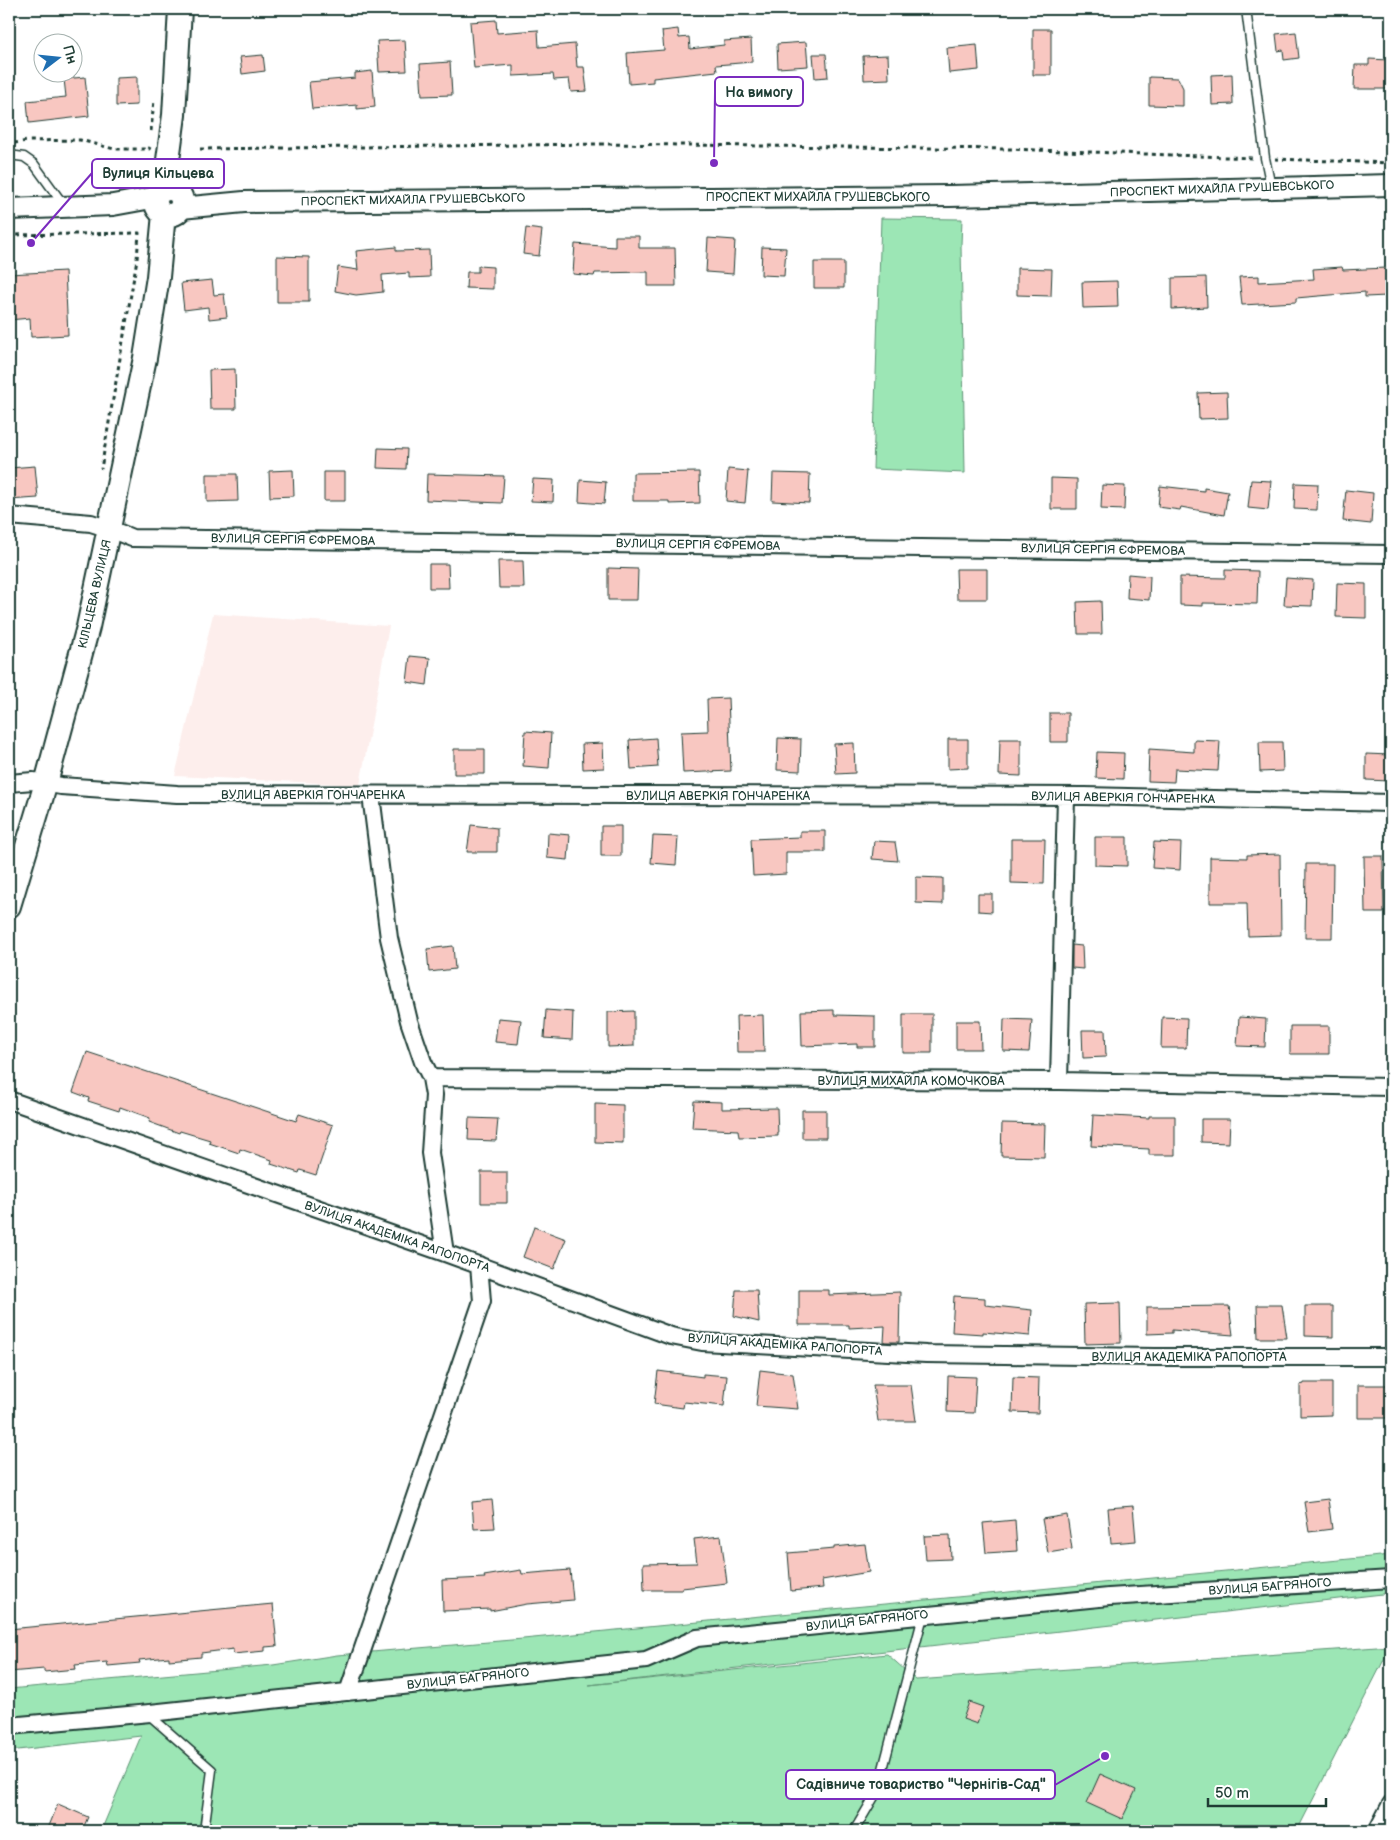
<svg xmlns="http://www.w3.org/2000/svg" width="1400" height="1840" font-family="'Balsamiq Sans',sans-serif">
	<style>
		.built { fill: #fdeeec }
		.green { fill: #9ce6b5; stroke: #5e9274 }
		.building { fill: #f8c7c1; stroke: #1f3d34 }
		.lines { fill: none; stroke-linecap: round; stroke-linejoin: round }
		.service-casing { stroke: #1f3d34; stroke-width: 11 }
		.minor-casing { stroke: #1f3d34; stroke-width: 20 }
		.tertiary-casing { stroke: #1f3d34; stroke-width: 24 }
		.secondary-casing { stroke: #1f3d34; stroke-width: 26 }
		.path { stroke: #1f3d34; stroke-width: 3; stroke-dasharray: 4 4; stroke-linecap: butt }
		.service { stroke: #fff; stroke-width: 8 }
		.minor { stroke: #fff; stroke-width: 16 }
		.tertiary { stroke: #fff; stroke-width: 20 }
		.secondary { stroke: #fff; stroke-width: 22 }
		.labels { text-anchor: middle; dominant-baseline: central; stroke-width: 4; stroke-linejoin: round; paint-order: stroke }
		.street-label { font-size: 12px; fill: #1f3d34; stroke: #fff }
		.leader { fill: none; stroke: #7b2cbf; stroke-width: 2 }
		.callout-dot { fill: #7b2cbf; stroke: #fff; stroke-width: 2 }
		.callout { fill: #fff; stroke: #7b2cbf; stroke-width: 2 }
		.callout-label { font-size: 14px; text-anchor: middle; font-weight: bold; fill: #1f3d34 }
	</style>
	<rect width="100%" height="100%" fill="#fff"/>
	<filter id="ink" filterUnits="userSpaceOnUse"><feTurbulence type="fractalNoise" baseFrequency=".02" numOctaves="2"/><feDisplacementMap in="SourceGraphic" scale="10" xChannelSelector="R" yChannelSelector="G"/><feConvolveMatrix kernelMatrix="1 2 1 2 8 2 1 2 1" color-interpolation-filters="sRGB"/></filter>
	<g filter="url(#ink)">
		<path class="built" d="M213 614 389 626 360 785 175 776Z"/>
		<path class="green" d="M881 218 962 219 961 245 965 473 873 469Z
			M1391 1555V1593L589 1685 887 1654 916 1680 1391 1646 1297 1831H101L141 1736 9 1751V1689L273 1665 337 1655 523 1639Z"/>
		<path class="building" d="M496 20 497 33 538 30 539 47 575 44 577 67H584L587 91 571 92 569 79 554 80 553 74 513 76V65L474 68 470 22Z
			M678 29 679 38 689 37 690 49 724 45V41L751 39 752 62 716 65 717 71 653 78V82L629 84 627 53 664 50 662 31Z
			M1033 29H1051V75H1033Z
			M1296 32 1299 58 1284 60 1283 50 1278 51 1276 34Z
			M405 40 407 71 379 72 377 41Z
			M806 42 808 66 778 68 777 44Z
			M977 45 979 70 949 73 947 48Z
			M813 54H826L828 77 815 78Z
			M263 55 265 71 242 74 240 57Z
			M888 55 889 79 864 80 863 56Z
			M1369 59 1389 60 1388 89H1354L1355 65H1369Z
			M450 62 452 95 422 96 420 64Z
			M372 71 375 107 357 109V105L312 109 309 82 355 78V73Z
			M1232 74 1233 104 1212 105 1211 75Z
			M85 77 89 116 29 123 27 101 66 97 64 79Z
			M137 77V105L116 106V78Z
			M1149 77 1178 78 1183 88V106L1149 105Z
			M526 228 542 230 539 256 523 254Z
			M615 236H639V248H675L676 286H648V272L595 273 594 276 573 274 575 244 615 247Z
			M708 238 735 240 733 274 706 272Z
			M396 247V251L429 250 430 277 409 278V273L382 275 383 292 356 295 335 291 338 267 358 270 356 251Z
			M762 247 786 248 784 276 761 275Z
			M277 256 309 257V302H277Z
			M814 262H844V288H814Z
			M478 266 493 267V289L466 288 467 272H478Z
			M1342 267 1343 270 1386 268 1387 296 1365 297V292L1296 298V302L1242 305 1239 277 1259 276V282L1314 279 1313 269Z
			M1017 268 1052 269 1051 296 1017 295Z
			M65 271 68 335 31 337 30 318 9 320V274Z
			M1206 277 1207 307 1172 309V278Z
			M212 280 214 295 224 294 227 317 209 319 208 307 184 310 181 283Z
			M1117 281 1118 307 1083 308 1082 282Z
			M235 369 236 409H210L209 370Z
			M1227 392 1228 418 1199 419 1198 393Z
			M378 448 407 449 406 469 377 468Z
			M35 466 38 498 9 500V468Z
			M728 469 748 471 745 503 726 501Z
			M293 470 294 496 270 497 269 471Z
			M324 472H345V501H324Z
			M699 472 700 503 669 504V501H633V473Z
			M773 473 810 474 809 503 772 501Z
			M207 474H237L238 501 207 502Z
			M427 474 504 476 502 503 426 500Z
			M1051 478 1077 479V509H1051Z
			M533 479 554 480 553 502 531 501Z
			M580 480 606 482 604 504 579 502Z
			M1251 480 1271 481 1268 510 1248 508Z
			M1295 483 1318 484 1317 510 1294 509Z
			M1102 485 1125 486 1124 510 1101 509Z
			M1160 486 1204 491V488L1228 492 1224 515 1181 507 1180 510 1158 507Z
			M1346 490 1373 493 1371 524 1343 521Z
			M498 561H523L524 588H499Z
			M429 564H448L449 588H429Z
			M608 568 638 569 637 600H608Z
			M956 569H987V599H957Z
			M1225 570 1258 571 1257 604 1203 603V606L1180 605V577L1225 578Z
			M1128 574 1150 576 1149 600 1127 598Z
			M1286 578 1313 580 1312 606 1284 605Z
			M1337 583 1366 584V618L1336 617Z
			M1101 601 1102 634H1078L1077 602Z
			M410 656 430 658 427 685 407 682Z
			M728 698 731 771 683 773 681 732 708 731 707 699Z
			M1050 713H1068V742H1050Z
			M525 731 551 733 549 768 523 766Z
			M656 738 658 767 631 769 629 740Z
			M778 738 801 739 800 771 777 770Z
			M948 739H968V768L948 769Z
			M1000 739H1021V776L999 775Z
			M1194 740 1220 741 1218 771 1175 769 1174 782 1148 781 1149 749 1194 752Z
			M1259 742H1282L1283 771 1260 772Z
			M603 743 604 768 583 769 582 744Z
			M854 743 855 773 836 774 834 744Z
			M454 749H485V774H454Z
			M1097 752 1124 753 1123 779 1096 778Z
			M1366 754 1390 755V781L1366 780Z
			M471 825 497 828V852H467Z
			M601 826H621V856H601Z
			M800 831H825V852H786V874L753 876 751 839 800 837Z
			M548 833 570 835 568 860 547 858Z
			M653 836 678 837 676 865 651 863Z
			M1095 837H1127V866L1095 865Z
			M1011 839H1045L1044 884 1011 883Z
			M874 841 895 842 898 861 872 859Z
			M1154 842 1181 843 1180 870 1152 868Z
			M1280 854 1281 935 1248 936 1247 903H1210V857L1247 858V855Z
			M1364 856H1383L1384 913H1365Z
			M1306 864H1333L1332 938H1305Z
			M916 877 943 878V904L916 903Z
			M978 894H992V912L978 911Z
			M1072 945 1082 946 1083 969 1072 968Z
			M453 946 455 969 429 972 427 949Z
			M546 1010 573 1012 572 1040 544 1038Z
			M834 1010V1015L875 1016V1047H857V1044L802 1046 801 1011Z
			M634 1011V1046L608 1047V1012Z
			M903 1014H932V1053H903Z
			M763 1015 764 1052H737L736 1016Z
			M1162 1017 1187 1018 1186 1048H1161Z
			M1239 1017 1266 1019 1265 1047 1237 1046Z
			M498 1018 521 1020 518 1044 495 1042Z
			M1004 1019 1032 1020 1029 1052 1003 1051Z
			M956 1021H980L981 1049H956Z
			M1290 1026H1329V1054H1290Z
			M1082 1030H1105L1106 1057 1083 1058Z
			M87 1052 296 1121 299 1114 333 1125 316 1175 300 1170 299 1173 271 1164 272 1160 240 1149 239 1153 209 1143 210 1140 180 1131 179 1133 149 1122 150 1118 120 1107 119 1111 88 1101 89 1098 73 1092Z
			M694 1101 722 1102V1109L777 1108 778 1136 739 1137 738 1130 692 1128Z
			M595 1104 623 1105V1143L595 1142Z
			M802 1110H826V1138H802Z
			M1093 1115 1149 1118V1116H1175V1155H1149V1149L1091 1146Z
			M469 1118 498 1119 496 1141 468 1140Z
			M1201 1119H1230L1229 1143 1201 1142Z
			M1002 1123 1045 1124 1044 1157 1001 1156Z
			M481 1172H507V1203H481Z
			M534 1227 566 1239 554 1269 523 1257Z
			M736 1290H757L759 1322 734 1316Z
			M799 1290H829V1295L900 1292 899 1342H884L885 1326 849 1328V1325H799Z
			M954 1296 985 1298V1305L1032 1310 1030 1336 983 1332V1334L952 1332Z
			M1120 1303 1121 1343 1085 1344 1084 1304Z
			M1257 1305H1282L1287 1338H1258Z
			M1229 1306 1233 1335 1172 1330V1333L1147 1334V1307Z
			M1305 1306H1333V1337L1305 1336Z
			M760 1370 793 1374 798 1409 756 1406Z
			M658 1371 703 1377V1374L727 1376 724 1406 684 1402 683 1408 654 1404Z
			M948 1376 976 1377 974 1413 947 1412Z
			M1013 1377 1039 1378 1038 1413 1012 1412Z
			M1304 1383H1332V1415L1300 1416V1385L1304 1384Z
			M873 1385H911L916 1421H878Z
			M1358 1385H1390V1418H1358Z
			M1328 1499 1332 1529 1309 1532 1304 1502Z
			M492 1500 495 1528 474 1529 472 1502Z
			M1133 1506 1136 1541 1111 1543 1108 1508Z
			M1067 1515 1072 1549 1048 1553 1042 1519Z
			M1015 1520 1017 1551 986 1553 983 1523Z
			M950 1535 951 1559 926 1560 924 1536Z
			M721 1536 727 1583 682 1588V1590H644L643 1564 697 1563 694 1539Z
			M865 1544 869 1572 822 1580 823 1588 791 1591 788 1553 834 1549V1547Z
			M521 1570 522 1574 570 1570 573 1600 527 1604 490 1611V1609L443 1611 442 1580 485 1578 484 1576Z
			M273 1604 277 1646 265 1647V1651L233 1654V1649L201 1653V1657L169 1660V1657L139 1660 140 1663 108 1666 107 1662 75 1665 76 1669 44 1672V1669L9 1672V1629Z
			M969 1702 983 1707 977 1724 963 1719Z
			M1100 1774 1136 1790 1122 1819 1087 1803Z
			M58 1804 88 1817 82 1831H47Z"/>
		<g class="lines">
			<defs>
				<path id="service" d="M1246 9 1265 158 1271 187
					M9 155 24 157 34 164 63 204
					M148 1714 212 1770 204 1831
					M854 1831 877 1792 923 1616"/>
				<path id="minor" d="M9 516 91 523 110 529 132 538 1391 554
					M9 783 33 781 61 786 177 794 1085 796 1391 803
					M371 795 389 938 409 1021 423 1062 431 1078 434 1095 430 1153 445 1253
					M431 1078 1059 1081 1391 1087
					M1059 1081 1066 796
					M9 1100 445 1253 671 1336 702 1342 926 1354 1155 1357H1391
					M348 1692 482 1301 479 1265
					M9 1726 150 1713 646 1660 697 1638 1109 1597 1391 1579
					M1377 1831 1391 1804"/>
				<path id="tertiary" d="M181 208 244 202 950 196 1391 185
					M9 209 113 205 157 197"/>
				<path id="secondary" d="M156 202a13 13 0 1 1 26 0a13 13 0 1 1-26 0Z
					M164 190 174 115 180 9
					M9 906 46 783 88 627 145 358 158 277 164 214"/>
			</defs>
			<use href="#service" class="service-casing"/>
			<use href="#minor" class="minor-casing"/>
			<use href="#tertiary" class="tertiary-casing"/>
			<use href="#secondary" class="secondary-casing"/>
			<path class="path" d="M151 131 154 100
				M14 143 28 141 80 140 114 149H149L150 147
				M200 149 602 144 1009 149 1254 158
				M1275 159 1391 163
				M9 235 139 233 137 259 101 469"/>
			<use href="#service" class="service"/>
			<use href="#minor" class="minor"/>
			<use href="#tertiary" class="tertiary"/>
			<use href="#secondary" class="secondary"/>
		</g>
	</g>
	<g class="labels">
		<g class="street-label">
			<text transform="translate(1222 189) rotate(-2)">ПРОСПЕКТ МИХАЙЛА ГРУШЕВСЬКОГО</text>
			<text x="818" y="197">ПРОСПЕКТ МИХАЙЛА ГРУШЕВСЬКОГО</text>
			<text transform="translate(413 200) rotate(-1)">ПРОСПЕКТ МИХАЙЛА ГРУШЕВСЬКОГО</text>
			<text transform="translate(293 540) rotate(1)">ВУЛИЦЯ СЕРГІЯ ЄФРЕМОВА</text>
			<text transform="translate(698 545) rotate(1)">ВУЛИЦЯ СЕРГІЯ ЄФРЕМОВА</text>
			<text transform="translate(1103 550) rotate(1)">ВУЛИЦЯ СЕРГІЯ ЄФРЕМОВА</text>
			<text transform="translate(95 594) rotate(-77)">КІЛЬЦЕВА ВУЛИЦЯ</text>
			<text x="313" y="795">ВУЛИЦЯ АВЕРКІЯ ГОНЧАРЕНКА</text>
			<text x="718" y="796">ВУЛИЦЯ АВЕРКІЯ ГОНЧАРЕНКА</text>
			<text transform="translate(1123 798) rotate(1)">ВУЛИЦЯ АВЕРКІЯ ГОНЧАРЕНКА</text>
			<text x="911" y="1081">ВУЛИЦЯ МИХАЙЛА КОМОЧКОВА</text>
			<text transform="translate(397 1237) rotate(19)">ВУЛИЦЯ АКАДЕМІКА РАПОПОРТА</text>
			<text transform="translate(785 1345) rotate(4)">ВУЛИЦЯ АКАДЕМІКА РАПОПОРТА</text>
			<text x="1189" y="1357">ВУЛИЦЯ АКАДЕМІКА РАПОПОРТА</text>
			<text transform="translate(1270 1587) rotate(-4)">ВУЛИЦЯ БАГРЯНОГО</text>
			<text transform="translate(867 1621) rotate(-6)">ВУЛИЦЯ БАГРЯНОГО</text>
			<text transform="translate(468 1679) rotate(-6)">ВУЛИЦЯ БАГРЯНОГО</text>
		</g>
	</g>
	<path class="leader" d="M714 163L715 92M31 243L92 173M1105 1756L1055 1785"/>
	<g class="callout-dot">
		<circle cx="714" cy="163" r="5"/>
		<circle cx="31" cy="243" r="5"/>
		<circle cx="1105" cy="1756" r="5"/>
	</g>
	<g class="callout">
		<rect x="715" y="77" width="88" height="29" rx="5"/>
		<rect x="92" y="159" width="132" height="29" rx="5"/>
		<rect x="786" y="1770" width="269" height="29" rx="5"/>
	</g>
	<g class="callout-label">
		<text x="759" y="97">На вимогу</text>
		<text x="158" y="178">Вулиця Кільцева</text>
		<text x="921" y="1789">Садівниче товариство "Чернігів-Сад"</text>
	</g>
	<rect width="1400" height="1840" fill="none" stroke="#fff" stroke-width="30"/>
	<rect x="15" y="15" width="1370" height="1810" fill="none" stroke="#1f3d34" stroke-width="2" filter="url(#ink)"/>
	<g transform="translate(58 58) rotate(74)"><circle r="24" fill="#ffffff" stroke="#a5b1ae"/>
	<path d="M0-4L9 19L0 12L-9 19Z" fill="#1f6fb2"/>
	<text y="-8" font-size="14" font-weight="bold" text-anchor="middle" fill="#1f3d34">Пн</text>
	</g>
	<path d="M1208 1798v8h118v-8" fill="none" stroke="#1f3d34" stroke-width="2.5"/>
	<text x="1215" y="1798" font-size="15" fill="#1f3d34" stroke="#ffffff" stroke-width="4" paint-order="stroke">50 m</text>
</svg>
